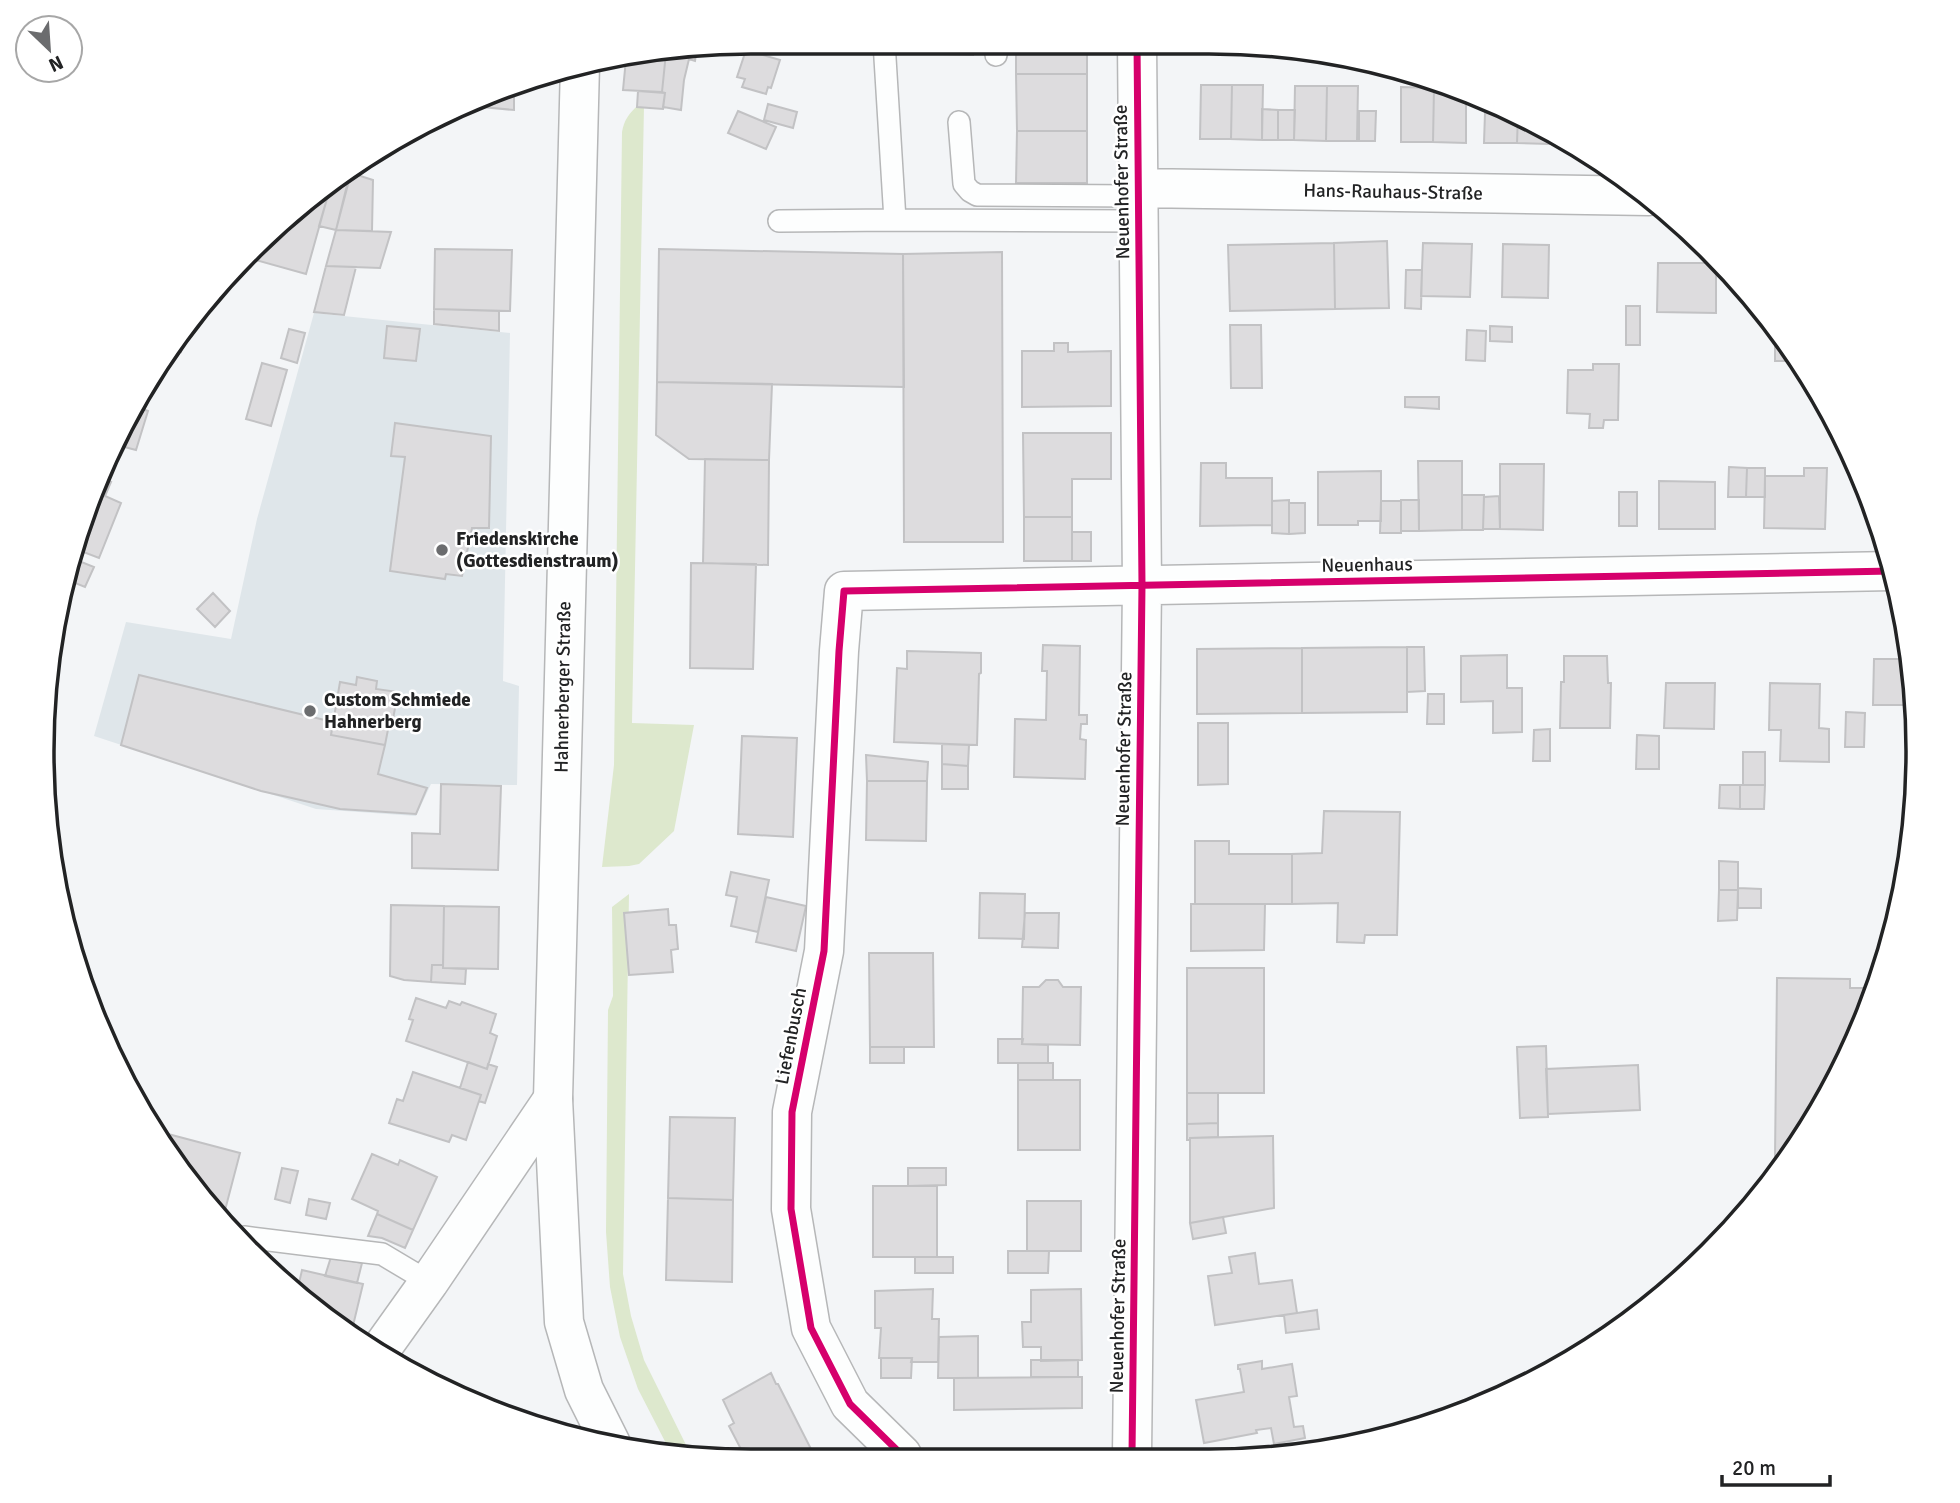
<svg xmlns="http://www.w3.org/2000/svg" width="1960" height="1503" font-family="Signika,sans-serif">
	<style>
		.built { fill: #dfe6ea }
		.green { fill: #dde8cd }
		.building { fill: #dddcde; stroke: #c2c2c4; stroke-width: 2 }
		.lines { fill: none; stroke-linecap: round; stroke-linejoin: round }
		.lane-casing { stroke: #b6b7b8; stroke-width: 24 }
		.street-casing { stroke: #b6b7b8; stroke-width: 41 }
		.secondary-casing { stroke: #b6b7b8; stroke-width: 41 }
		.lane { stroke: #fdfefe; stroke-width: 21 }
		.street { stroke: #fdfefe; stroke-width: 38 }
		.secondary { stroke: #fdfefe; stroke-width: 38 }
		.cycleway-casing { stroke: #fff; stroke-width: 11 }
		.cycleway { stroke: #d6006c; stroke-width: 7 }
		.poi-dot { fill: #6b6c6e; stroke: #fff; stroke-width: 2.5 }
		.labels { text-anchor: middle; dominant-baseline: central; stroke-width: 5; stroke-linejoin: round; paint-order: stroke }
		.street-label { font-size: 19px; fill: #222324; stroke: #fff }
		.poi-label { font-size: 19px; font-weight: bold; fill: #222324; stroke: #fff; text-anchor: start }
		.rim { fill: none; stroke: #222324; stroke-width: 3.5 }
	</style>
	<rect width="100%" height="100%" fill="#f3f5f7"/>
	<path class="built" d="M314 313 510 333 503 681 519 686 517 785 431 784 416 816 316 809 94 736 126 622 231 639 257 519Z"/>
	<path class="green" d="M637 106H644L632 723 694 725 674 831 639 864 629 866 602 867 614 765 622 132C624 120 629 114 637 106Z
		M629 894 623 1274 631 1316 644 1360 691 1455H672L638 1389 620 1337 610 1287 606 1232 608 1010 613 996 612 907Z"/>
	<path class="building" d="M943 43H973V55L943 54Z
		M1016 43H1087V74H1016Z
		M746 50 780 60 771 88 768 87 766 94 742 87 745 79 737 77Z
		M681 51 696 55 695 61 689 59 684 80 681 110 663 107 665 93 662 92 666 53Z
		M666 53 662 92 623 90 626 59Z
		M1016 74H1087V131H1017Z
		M1201 85H1232L1231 139H1200Z
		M1232 85H1263L1262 140 1231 139Z
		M1295 86H1327L1326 141 1294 140Z
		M1327 86H1358L1357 141H1326Z
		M1401 87 1434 88 1433 142H1401Z
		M514 88V110L471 106Z
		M1434 88H1451L1466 94V143L1433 142Z
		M638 91 665 93 663 109 637 107Z
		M768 104 797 112 793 128 764 120Z
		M1262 109 1278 110V140H1262Z
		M1278 110H1295L1294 140H1278Z
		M738 111 776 127 766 149 728 133Z
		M1359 111H1376L1375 141H1359Z
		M1485 113 1518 114 1517 143H1484Z
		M1518 114 1549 132V144L1517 143Z
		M1017 131H1087V183H1016Z
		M350 173 336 230 319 226 330 188Z
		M351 173 373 180 372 231 336 230Z
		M330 188 306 274 252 259 256 245Z
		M336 230 391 232 380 268 326 266Z
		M1387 241 1389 308 1335 309 1334 243Z
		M1334 243 1335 309 1230 311 1228 245Z
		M1423 243 1472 244 1470 297 1421 296Z
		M1503 244 1549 245 1548 298 1502 297Z
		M435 249 512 250 510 311 434 309Z
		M659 249 903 254 904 387 657 382Z
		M1002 252 1003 542H904L903 254Z
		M1658 263H1716V313L1657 312Z
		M326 266 356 267 344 315 314 312Z
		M1406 270H1422L1421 309 1405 308Z
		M1626 306H1640V345H1626Z
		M434 309 499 311V331L434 324Z
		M1230 325H1261L1262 388H1231Z
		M387 326 420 329 416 361 384 358Z
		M1490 326 1512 327V342L1490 341Z
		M289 329 305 333 297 363 281 358Z
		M1467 330 1486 331 1485 361 1466 360Z
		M184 335 181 352 173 350Z
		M1775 338H1782L1796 355V361H1775Z
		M1054 343H1068V352L1111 351V406L1022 407V351H1054Z
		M262 363 287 370 271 426 246 419Z
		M1593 364H1619L1618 420H1604L1603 428H1589L1590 414 1567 413 1568 370H1593Z
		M160 367 152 395 141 392Z
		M657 382 772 384 769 460 689 459 656 435Z
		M1405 397H1439V409L1405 407Z
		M133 406 148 411 136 450 117 445Z
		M395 423 491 436 489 528H472L462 576 446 574 445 579 390 571 405 457 391 456Z
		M1023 433H1111V479H1072V517H1024Z
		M705 459 769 460 768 565 703 563Z
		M1418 461H1462V530L1419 531Z
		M1201 463H1226V478H1272V525L1200 526Z
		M1500 464H1544L1543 530 1500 529Z
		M1729 467 1747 468 1746 497H1728Z
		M1747 468H1765V497H1746Z
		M1804 468H1827L1825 529 1764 528 1765 476H1804Z
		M1381 471V521H1358V525H1318V472Z
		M103 480 111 482 105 496 121 503 99 558 78 550 96 503 94 502Z
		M1659 481 1715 482V529H1659Z
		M1619 492H1637V526H1619Z
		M1462 495H1484L1483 530H1462Z
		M1499 496 1500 529H1483L1484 497Z
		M1289 500V534L1272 533V501Z
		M1401 500H1419V531H1401Z
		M1381 501H1401V533H1380Z
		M94 502 96 503 74 561 70 559Z
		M1289 503H1305V533L1289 534Z
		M1024 517H1072V561H1024Z
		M1072 532H1091V561H1072Z
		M70 559 74 561V559L94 567 85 587 65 579Z
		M691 563 756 564 753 669 690 668Z
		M213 593 230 611 215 627 197 609Z
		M1043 645 1080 646 1079 715H1087V724H1081L1080 739 1086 740 1085 779 1014 777 1015 719 1046 720 1047 671H1042Z
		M1407 647V712L1302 713V648Z
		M1407 647H1424L1425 691 1407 692Z
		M1302 648V713L1197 714V649Z
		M907 651 981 653V673L979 674 977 745 894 742 897 668 907 669Z
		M1507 655V688H1522V732L1493 733V701L1461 702V656Z
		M1564 656H1607L1608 683H1611L1610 728H1560L1561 682H1564Z
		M1874 659H1909L1913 705H1873Z
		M139 675 333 722 331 735 385 745 378 774 427 788 416 814 340 809 261 791 121 745Z
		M357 677 377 681 376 689 398 692 393 719H390L385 745 331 735 340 682 356 685Z
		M1666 683H1715L1714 729 1664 728Z
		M1770 683 1820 684 1819 728 1829 729V762L1780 761 1781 730H1769Z
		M1428 694H1444V724H1427Z
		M1908 705H1913L1917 741H1907Z
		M1846 712 1865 713 1864 747H1845Z
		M1198 723H1228V784L1198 785Z
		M1550 729V761H1533L1534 730Z
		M1637 735 1659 736V769H1636Z
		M742 736 797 738 793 837 738 834Z
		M942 744 969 745 968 766 942 764Z
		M1743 752H1765V785H1743Z
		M866 755 928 762 927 781H867Z
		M942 764 968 766V789H942Z
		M867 781H927L926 841 866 840Z
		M441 784 501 786 498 870 412 868V833L440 834Z
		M1720 785H1740V809L1719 808Z
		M1740 785H1765L1764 809H1740Z
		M1324 811 1400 812 1397 935H1365L1364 943 1337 942 1338 903 1292 904V854L1322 853Z
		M1195 841H1229V854H1292V904H1195Z
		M1719 861 1738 862V890H1719Z
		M731 872 769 880 758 932 731 926 737 897 726 895Z
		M1738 888 1761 889V908H1738Z
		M1719 890H1738L1737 920 1718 921Z
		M980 893 1025 894 1024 939 979 938Z
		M766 897 806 906 796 951 756 942Z
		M1191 904H1265L1264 950 1191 951Z
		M391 905 444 906 443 965H432L431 982 404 980 390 976Z
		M444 906 499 907 498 969 443 968Z
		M668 909 669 925H676L678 949 671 950 673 972 629 975 624 913Z
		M1025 913H1059L1058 948 1022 947Z
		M869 953H933L934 1047H870Z
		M432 965H443V968L466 969 465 984 431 982Z
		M1187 968H1264V1093H1187Z
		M1777 978 1850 979V988H1874L1864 1023 1798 1146 1789 1158 1775 1157Z
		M1046 980H1058L1063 987H1081L1080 1045 1022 1044 1023 987H1039Z
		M416 998 446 1008 449 1001 460 1005 462 1002 496 1014 490 1033 497 1036 487 1069 406 1041 413 1020 409 1019Z
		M998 1039H1023L1022 1044 1048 1045V1063H998Z
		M1546 1046 1548 1117 1520 1118 1517 1047Z
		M870 1047H904V1063H870Z
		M468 1062 487 1069 488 1064 497 1067 485 1103 479 1101 481 1095 460 1088Z
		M1018 1063H1053V1080H1018Z
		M1638 1065 1640 1110 1548 1114 1546 1069Z
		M413 1072 481 1095 466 1140 452 1135 449 1142 389 1123 397 1099 403 1101Z
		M1018 1080H1080V1150H1018Z
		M1187 1093H1218V1123L1187 1124Z
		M670 1117 735 1118 733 1200 668 1198Z
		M1218 1123V1137L1190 1138V1140H1187V1124Z
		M168 1134 240 1153 224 1214 216 1212 179 1167 180 1165H177L164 1149Z
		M1273 1136 1274 1208 1190 1223V1138Z
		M372 1154 398 1165 400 1160 437 1177 413 1230 377 1214 378 1211 352 1199Z
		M282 1168 298 1171 290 1203 275 1199Z
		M908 1168H946V1185L908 1186Z
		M873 1186H937V1257H873Z
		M668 1198 733 1200 732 1282 666 1280Z
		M309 1199 330 1203 326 1219 306 1215Z
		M1027 1201H1081V1251H1027Z
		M377 1214 413 1230 405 1248 382 1238 368 1236Z
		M1223 1217 1226 1233 1193 1239 1190 1223Z
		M1008 1251H1049L1048 1273H1008Z
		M1255 1253 1259 1284 1292 1280 1297 1313 1215 1325 1208 1276 1232 1273 1229 1257Z
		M331 1257 362 1263 357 1283 325 1276Z
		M915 1257H953V1273H915Z
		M302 1270 363 1284 351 1334 297 1292Z
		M933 1289 932 1319H939L938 1362H911L912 1358H879L881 1328H875V1291Z
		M1081 1289 1082 1360 1041 1361V1347H1023L1022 1322H1031V1290Z
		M1317 1310 1319 1329 1286 1333 1284 1315Z
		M978 1336V1378H938L939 1337Z
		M881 1358H912L911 1378H881Z
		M1031 1360H1078V1377H1031Z
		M1262 1361V1369L1292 1364 1297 1396 1289 1397 1294 1427 1303 1426 1305 1438 1274 1444 1271 1428 1256 1430 1257 1433 1204 1443 1196 1400 1244 1392 1240 1369H1238V1365Z
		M771 1373 776 1384H778L812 1451H810L812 1455H744L729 1426 734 1423 723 1400Z
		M1078 1377H1082V1408L954 1410V1378Z"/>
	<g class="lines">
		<defs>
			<path id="lane" d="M884 42 895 220 1139 221
				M996 55 997 43
				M959 122 964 184 970 191 977 195 1138 196
				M779 221 895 220
				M244 1237 382 1254 429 1282"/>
			<path id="street" d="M1138 188 1649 196
				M379 1352 429 1282 553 1099
				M902 1455 850 1404 811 1328 791 1209 792 1112 824 951 839 651 844 591 1892 571
				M1132 1455 1142 585 1137 43"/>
			<path id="secondary" d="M580 65 553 1099 564 1322 584 1390 611 1444"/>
		</defs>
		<use href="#lane" class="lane-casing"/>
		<use href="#street" class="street-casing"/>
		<use href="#secondary" class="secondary-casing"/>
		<use href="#lane" class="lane"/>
		<use href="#street" class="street"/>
		<use href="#secondary" class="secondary"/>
		<defs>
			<path id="cycleway" d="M902 1455 850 1404 811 1328 791 1209 792 1112 824 951 839 651 844 591 1892 571
				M1132 1455 1142 585 1137 43"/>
		</defs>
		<use href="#cycleway" class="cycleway-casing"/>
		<use href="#cycleway" class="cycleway"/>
	</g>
	<g class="poi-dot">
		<circle cx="442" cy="550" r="7"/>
		<circle cx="310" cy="711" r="7"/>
	</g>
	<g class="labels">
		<g class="street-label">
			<text transform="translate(1122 182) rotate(-91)">Neuenhofer Straße</text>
			<text transform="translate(1393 192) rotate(1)">Hans-Rauhaus-Straße</text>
			<text transform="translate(1367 565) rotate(-1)">Neuenhaus</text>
			<text transform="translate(563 687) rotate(-89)">Hahnerberger Straße</text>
			<text transform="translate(1124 749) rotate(-89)">Neuenhofer Straße</text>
			<text transform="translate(791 1036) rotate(-79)">Liefenbusch</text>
			<text transform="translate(1118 1316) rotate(-89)">Neuenhofer Straße</text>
		</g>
		<g class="poi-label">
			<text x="456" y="539">Friedenskirche<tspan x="456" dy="22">(Gottesdienstraum)</tspan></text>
			<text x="324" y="700">Custom Schmiede<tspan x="324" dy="22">Hahnerberg</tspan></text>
		</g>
	</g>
	<path d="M0 0H1960V1503H0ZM751 54H1209A697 697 0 0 1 1906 751V752A697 697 0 0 1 1209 1449H751A697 697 0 0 1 54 752V751A697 697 0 0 1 751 54Z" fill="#fff" fill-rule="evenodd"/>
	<path class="rim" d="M751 54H1209A697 697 0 0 1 1906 751V752A697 697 0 0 1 1209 1449H751A697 697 0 0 1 54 752V751A697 697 0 0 1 751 54Z"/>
	<g transform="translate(49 49) rotate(155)"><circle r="33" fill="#ffffff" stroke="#a7a7a7" stroke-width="2"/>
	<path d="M0-5L12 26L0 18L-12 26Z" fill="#6b6c6e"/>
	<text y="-10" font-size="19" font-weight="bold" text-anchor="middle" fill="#222324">N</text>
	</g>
	<path d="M1722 1475v10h108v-10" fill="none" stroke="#222324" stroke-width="3.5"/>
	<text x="1732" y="1475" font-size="21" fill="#222324" stroke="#ffffff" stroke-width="5" paint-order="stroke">20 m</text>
</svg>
